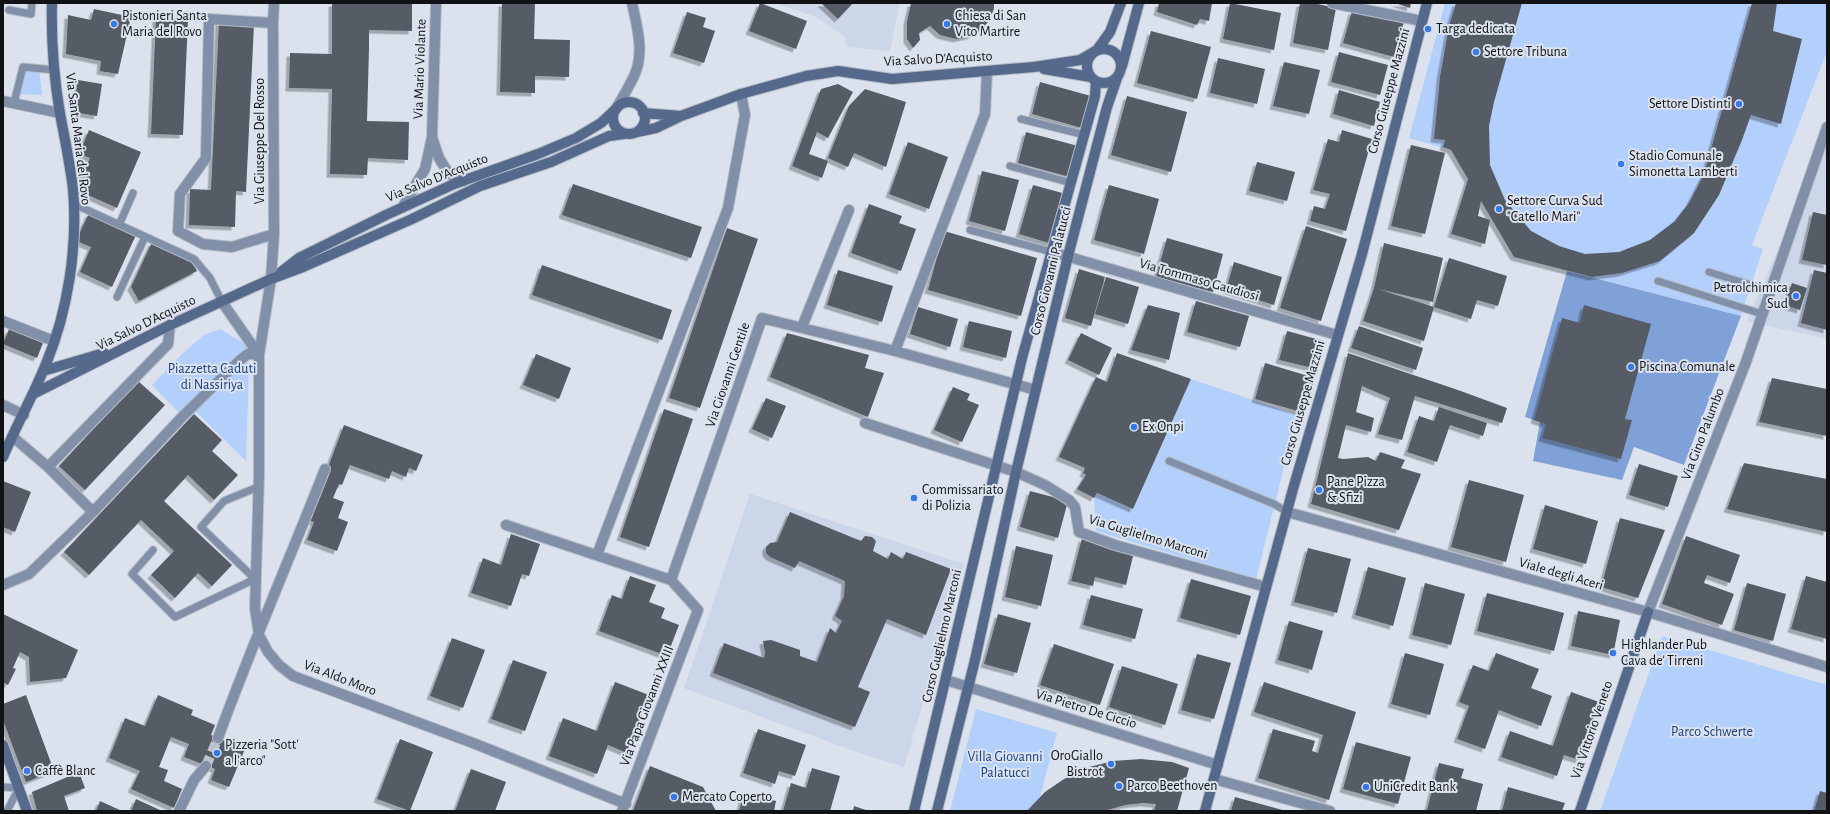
<svg xmlns="http://www.w3.org/2000/svg" width="1830" height="814" font-family="'Alegreya Sans',sans-serif">
	<style>
		.built { fill: #cbd6e8 }
		.green { fill: #b3cffc }
		.water { fill: #80a1d7 }
		.building { fill: #555b65; filter: url(#shadow) }
		.lines { fill: none; stroke-linecap: round; stroke-linejoin: round }
		.street-tunnel { stroke: #bdc3cd; stroke-width: 10; stroke-dasharray: 10 5; stroke-linecap: butt }
		.lane-casing { stroke: #b6bdc6; stroke-width: 9 }
		.street-casing { stroke: #b6bdc6; stroke-width: 12 }
		.secondary-casing { stroke: #b6bdc6; stroke-width: 12 }
		.lane { stroke: #8190a8; stroke-width: 7 }
		.street { stroke: #8190a8; stroke-width: 10 }
		.secondary { stroke: #54698b; stroke-width: 10 }
		.poi-dot { fill: #3779e7; stroke: #dbe2ed; stroke-width: 1.5 }
		.labels { text-anchor: middle; dominant-baseline: central; stroke-width: 4; stroke-linejoin: round; paint-order: stroke }
		.poi-label { font-size: 14px; fill: #101216; stroke: #dbe2ed; text-anchor: start }
		.street-label { font-size: 14px; fill: #101216; stroke: #dbe2ed }
		.park-label { font-size: 14px; fill: #194080; stroke: #dbe2ed }
	</style>
	<defs>
		<filter id="shadow"><feDropShadow dx="-3.5" dy="3.5" stdDeviation="0" flood-color="#0004"/></filter>
	</defs>
	<rect width="100%" height="100%" fill="#dbe2ed"/>
	<path class="built" d="M774 3H900L890 51 846 47 845 37 816 17Z
		M1827 135V339L1747 321Z
		M750 494 964 564 904 767 862 754 684 688Z"/>
	<path class="green" d="M1445 3H1827V51L1752 245 1763 249 1741 316 1514 257 1451 150 1409 138Z
		M23 67 39 68 42 95 16 94Z
		M220 329 247 345 249 366 246 461 196 412 187 421 152 385 182 354 204 335Z
		M1191 379 1297 415 1256 579 1096 531 1094 498 1097 493 1133 509Z
		M1662 636 1827 685V811H1600Z
		M976 709 1057 733 1040 797 1027 811H950Z"/>
	<path class="water" d="M1567 271 1741 316 1684 465 1634 447 1622 480 1533 461 1540 422 1525 417Z"/>
	<path class="building" d="M332 3H412V31L369 30V48L367 121 409 122 408 160 368 158 367 175 330 174 332 89 289 88 290 53 332 54Z
		M502 3H535L534 39 570 40 569 77 535 76V93L500 92Z
		M760 3 807 21 796 49 749 31Z
		M821 3H853L838 19Z
		M911 3H994V9L988 22 980 31 970 36 956 39 940 35 930 26 919 33 920 40 913 48 907 39V22Z
		M1159 3H1212L1209 21 1200 19 1197 25 1157 12Z
		M1230 3 1281 13 1274 50 1223 39Z
		M1300 3H1313L1336 8 1328 50 1293 43Z
		M1395 3H1411L1410 8Z
		M1456 3H1522L1494 102 1489 126 1490 165 1505 200 1531 231 1559 246 1585 254 1619 252 1650 240 1675 221 1689 203 1704 174 1752 3H1777L1773 31 1802 39 1781 124 1751 115 1742 140 1719 195 1694 233 1660 261 1622 273 1592 277 1514 257 1481 201 1478 216 1490 220 1485 244 1451 234 1468 179 1451 150 1443 147 1445 140 1434 139 1440 77 1449 26Z
		M94 9 131 17 118 74 100 71 101 61 66 54 68 15 91 20Z
		M1352 11 1404 22 1394 57 1343 43Z
		M687 12 706 18 703 27 715 31 704 63 673 53Z
		M156 17 188 19 183 135 151 134Z
		M219 22 254 24 246 192 236 191 235 227 189 225 190 189 211 190Z
		M1151 31 1211 47 1197 99 1137 83Z
		M1339 52 1388 65 1380 95 1331 82Z
		M1218 58 1265 69 1257 104 1210 93Z
		M1284 62 1320 70 1309 114 1273 106Z
		M78 80 102 84 97 116 73 112Z
		M1040 82 1091 96 1082 128 1032 114Z
		M838 84 853 92 828 138 817 132 809 154 828 161 822 178 792 166 821 89Z
		M865 89 906 102 886 167 854 153 848 167 828 158 849 106Z
		M1339 90 1380 102 1374 126 1333 114Z
		M1127 96 1187 112 1171 172 1111 155Z
		M89 130 141 152 117 208 81 192 87 177 82 175 90 158 79 154Z
		M1342 130 1372 139 1346 231 1310 221 1314 206 1325 209 1330 194 1313 190 1328 139 1339 142Z
		M1026 132 1078 146 1070 177 1018 163Z
		M908 142 948 157 929 209 889 194Z
		M1411 145 1445 153 1425 234 1391 226Z
		M1257 162 1295 172 1287 201 1249 191Z
		M982 171 1019 180 1005 231 969 221Z
		M573 184 702 227 691 258 562 215Z
		M1033 185 1066 194 1052 244 1019 234Z
		M1109 185 1159 199 1144 254 1094 240Z
		M869 204 902 216 899 223 916 229 901 271 851 253Z
		M1813 212 1827 215V265L1802 260Z
		M89 213 136 235 112 287 80 272 91 247 76 241Z
		M1306 226 1347 239 1321 321 1280 308Z
		M727 228 758 239 700 408 669 398Z
		M944 231 1037 258 1021 316 928 290Z
		M1167 238 1223 254 1213 292 1156 277Z
		M152 242 191 260 197 271 139 301 131 287Z
		M1384 243 1443 258 1433 302 1378 289 1434 307 1424 341 1363 321 1374 288Z
		M1449 258 1507 276 1498 306 1477 300 1471 319 1434 307Z
		M1234 262 1282 277 1274 305 1226 290Z
		M542 265 672 310 662 340 532 295Z
		M1079 269 1105 277 1091 326 1065 318Z
		M838 270 893 286 882 322 827 305Z
		M1814 270 1827 273V330L1801 323Z
		M1106 277 1139 287 1128 324 1095 314Z
		M1792 283 1807 288 1800 310 1784 305Z
		M1196 301 1249 316 1240 347 1187 332Z
		M1148 305 1180 313 1169 360 1131 350Z
		M1584 305 1651 324 1625 419 1632 420 1621 459 1542 438 1546 424 1534 420 1562 318 1580 323Z
		M918 307 958 319 950 347 910 334Z
		M969 321 1012 331 1006 358 963 347Z
		M1359 326 1423 348 1416 370 1351 348Z
		M9 329 43 343 37 358 3 344Z
		M1287 331 1324 341 1317 369 1279 360Z
		M787 333 869 355 865 368 884 373 868 417 770 377Z
		M1081 333 1112 348 1099 375 1068 360Z
		M1117 353 1191 379 1133 509 1097 493 1094 498 1077 489 1086 475 1083 473 1085 468 1059 457 1096 377 1107 382Z
		M1348 353 1458 390 1507 408 1502 423 1415 396 1402 440 1378 434 1390 398 1362 386 1356 412 1374 418 1371 432 1346 425 1338 458 1343 459 1368 457 1376 461 1380 452 1405 460 1401 468 1421 474 1399 530 1311 504Z
		M536 354 571 368 559 399 523 385Z
		M1265 363 1315 378 1305 413 1255 399Z
		M1772 378 1827 389V436L1759 422Z
		M138 381 165 405 85 490 59 466Z
		M953 387 970 394 967 400 979 405 962 442 934 430Z
		M766 398 786 406 772 438 752 429Z
		M1439 407 1487 423 1483 436 1450 425 1437 462 1407 452 1419 416 1434 421Z
		M664 409 693 419 649 547 620 537Z
		M194 414 222 440 212 451 238 475 214 500 188 475 164 501 232 565 212 586 198 573 175 598 151 575 174 551 141 520 89 575 64 552Z
		M344 425 423 455 416 471 409 468 406 477 392 471 389 479 350 465 342 485 339 484 333 498 344 502 338 518 348 522 337 551 307 540 314 522 308 520Z
		M1744 463 1827 479V532L1727 509Z
		M1639 464 1678 476 1668 507 1629 495Z
		M1469 480 1524 495 1506 562 1451 547Z
		M3 481 31 492 15 532 3 527Z
		M1030 491 1068 501 1058 538 1020 527Z
		M1545 505 1598 521 1586 564 1533 549Z
		M790 512 861 541 865 536 872 537 876 541 873 551 888 559 891 552 903 559 906 552 951 569 926 635 887 619 858 687 870 692 855 727 713 673 724 643 764 658 765 653 763 641 771 640 800 650V656L817 662 830 628 836 633 842 621 835 616 844 596 845 581 799 561 795 568 770 557 766 553V547L770 543 777 542Z
		M1620 518 1665 530 1638 598 1601 587Z
		M511 534 540 544 529 576 522 574 511 606 471 593 483 558 501 565Z
		M1686 536 1740 555 1730 583 1707 575 1704 583 1734 594 1722 625 1662 604Z
		M1082 538 1134 552 1126 585 1095 577 1093 586 1071 581Z
		M1016 546 1053 555 1041 606 1005 597Z
		M1308 548 1351 559 1337 613 1294 602Z
		M1368 567 1406 578 1393 626 1355 615Z
		M630 576 656 585 649 602 665 608 661 618 679 625 667 656 599 631 612 595 622 599Z
		M1806 576 1827 582V639L1791 629Z
		M1191 579 1251 596 1240 635 1180 618Z
		M1425 583 1465 594 1451 645 1412 635Z
		M1747 583 1786 594 1773 641 1734 630Z
		M1487 593 1564 613 1554 651 1477 631Z
		M1091 595 1143 609 1135 639 1083 625Z
		M1578 611 1620 620 1613 655 1571 646Z
		M3 614 78 650 66 678 30 682 29 657 20 652 13 668 16 669 8 685 3 682Z
		M998 614 1031 623 1017 673 984 664Z
		M1289 621 1323 631 1312 670 1278 660Z
		M452 638 485 650 463 708 430 696Z
		M1054 644 1114 664 1100 705 1040 685Z
		M1405 653 1444 664 1430 715 1391 704Z
		M1496 653 1539 669 1531 688 1552 696 1541 726 1499 710 1485 749 1457 739 1469 706 1459 702 1473 665 1489 671Z
		M1197 654 1231 663 1214 719 1181 710Z
		M513 660 547 672 525 731 491 719Z
		M1122 666 1178 684 1165 725 1109 707Z
		M615 682 649 695 627 753 608 745 597 774 549 756 563 718 597 731Z
		M1264 682 1356 712 1329 800 1258 778 1273 729 1315 741 1312 751 1318 753 1323 735 1254 712Z
		M1571 692 1599 702 1579 760 1564 755 1557 776 1501 757 1510 731 1553 746Z
		M26 695 54 771 26 782 3 720V704Z
		M158 695 193 710 191 715 215 725 211 735 245 749 229 787 211 780 215 769 184 757 189 744 171 737 159 767 168 770 164 781 182 789 174 808 131 789 140 771 109 758 125 718 145 726Z
		M758 729 806 745 795 776 779 771 775 784 743 773Z
		M400 739 433 752 410 811 377 799Z
		M1356 742 1411 757 1398 804 1343 789Z
		M1141 759 1172 762 1189 768 1177 811H1154L1156 804 1143 803 1125 805 1104 811H1027L1045 792 1064 779 1085 768 1113 761Z
		M1439 763 1464 769 1461 778 1483 784 1476 811 1427 810Z
		M650 766 703 787 716 811H633Z
		M812 768 840 776 830 811H783L791 783 806 788Z
		M471 769 506 782 495 811H455Z
		M79 772 85 788 64 796 69 811H37L32 792Z
		M1508 787 1565 803 1562 811H1502Z
		M1820 791 1827 793V811H1814Z
		M744 792 776 801 774 811H739Z
		M1235 797 1286 811H1231Z
		M136 799 162 811H131Z
		M100 801 122 811H96Z
		M854 806 869 811H853Z"/>
	<g class="lines">
		<path class="street-tunnel" d="M206 766 218 738"/>
		<defs>
			<path id="lane" d="M9 10 31 14 32 3
				M14 103 23 67 55 70
				M1021 119 1085 135
				M1010 166 1071 183
				M74 204 194 259 210 278 222 302
				M119 225 133 193
				M970 230 1052 252
				M1709 272 1770 291
				M1658 281 1762 314
				M117 297 145 237
				M1169 461 1274 504 1287 512
				M153 550 132 574 175 617 255 579 201 527 224 501 258 487
				M3 787 19 788 7 811"/>
			<path id="street" d="M274 3 273 23 274 234 271 279 259 355V475L255 608 259 635 268 652 279 665 293 676 473 743 626 804
				M1332 3 1422 21
				M273 23 209 19 206 158 180 194 178 231 203 244 232 247 274 234
				M3 101 60 113
				M616 109C622 98 629 87 634 76 645 53 637 27 632 3
				M432 137 439 158 449 174 463 181
				M402 208 425 169 432 137 436 3
				M1052 252 1337 335
				M222 302 259 355
				M3 321 54 341
				M802 327 849 210
				M895 351 985 114 987 71
				M3 405 24 415
				M865 423 1016 472 1045 485 1069 500 1075 507 1079 532 1115 545 1266 587
				M13 437 48 467 93 512
				M48 467 168 344 170 325
				M1287 512 1648 612 1827 667
				M506 525 671 580
				M597 555 728 208 745 115 741 94
				M3 585 29 574 93 512 183 416 240 360 248 354 259 355
				M1648 612 1746 362 1827 127
				M946 680 1218 765
				M218 738C251 647 290 558 325 469
				M1214 779 1330 811
				M179 811 194 780 206 766
				M622 811 698 610 671 580 762 318 895 351 1036 390"/>
			<path id="secondary" d="M1087 66a17 17 0 1 1 34 0a17 17 0 1 1-34 0Z
				M1122 66 1139 3
				M1044 69 1091 77
				M613 118a16 16 0 1 1 32 0a16 16 0 1 1-32 0Z
				M643 113 681 116
				M637 132 656 128 681 116 741 94 806 76 838 71 892 79 1034 67 1080 60 1097 50 1110 32 1121 3
				M281 272 299 258 386 215 454 184 538 154 576 138 601 123 616 109
				M43 371 104 353
				M33 394 170 325 271 279 303 267 412 219 480 186 551 162 609 136 624 134
				M3 457C16 426 33 396 46 364 68 311 78 246 73 189 70 164 65 139 60 114 54 78 51 40 52 3
				M3 745 27 811
				M914 811 1022 358 1095 96 1096 81
				M937 811 975 660 1016 472 1068 256 1107 107 1117 78
				M1205 811 1293 489 1362 254 1427 3
				M1580 811 1648 612"/>
		</defs>
		<use href="#lane" class="lane-casing"/>
		<use href="#street" class="street-casing"/>
		<use href="#secondary" class="secondary-casing"/>
		<use href="#lane" class="lane"/>
		<use href="#street" class="street"/>
		<use href="#secondary" class="secondary"/>
	</g>
	<g class="poi-dot">
		<circle cx="114" cy="24" r="4"/>
		<circle cx="947" cy="24" r="4"/>
		<circle cx="1428" cy="29" r="4"/>
		<circle cx="1476" cy="52" r="4"/>
		<circle cx="1739" cy="104" r="4"/>
		<circle cx="1621" cy="164" r="4"/>
		<circle cx="1499" cy="209" r="4"/>
		<circle cx="1796" cy="296" r="4"/>
		<circle cx="1631" cy="367" r="4"/>
		<circle cx="1134" cy="427" r="4"/>
		<circle cx="1319" cy="490" r="4"/>
		<circle cx="914" cy="498" r="4"/>
		<circle cx="1613" cy="653" r="4"/>
		<circle cx="217" cy="753" r="4"/>
		<circle cx="1111" cy="764" r="4"/>
		<circle cx="27" cy="771" r="4"/>
		<circle cx="1119" cy="786" r="4"/>
		<circle cx="1366" cy="787" r="4"/>
		<circle cx="674" cy="797" r="4"/>
	</g>
	<g class="labels">
		<g class="poi-label">
			<text x="122" y="16">Pistonieri Santa<tspan x="122" dy="16">Maria del Rovo</tspan></text>
			<text x="955" y="16">Chiesa di San<tspan x="955" dy="16">Vito Martire</tspan></text>
			<text x="1436" y="29">Targa dedicata</text>
			<text x="1484" y="52">Settore Tribuna</text>
			<text x="1731" y="104" text-anchor="end">Settore Distinti</text>
			<text x="1629" y="156">Stadio Comunale<tspan x="1629" dy="16">Simonetta Lamberti</tspan></text>
			<text x="1507" y="201">Settore Curva Sud<tspan x="1507" dy="16">"Catello Mari"</tspan></text>
			<text x="1788" y="288" text-anchor="end">Petrolchimica<tspan x="1788" dy="16">Sud</tspan></text>
			<text x="1639" y="367">Piscina Comunale</text>
			<text x="1142" y="427">Ex Onpi</text>
			<text x="1327" y="482">Pane Pizza<tspan x="1327" dy="16">&amp; Sfizi</tspan></text>
			<text x="922" y="490">Commissariato<tspan x="922" dy="16">di Polizia</tspan></text>
			<text x="1621" y="645">Highlander Pub<tspan x="1621" dy="16">Cava de' Tirreni</tspan></text>
			<text x="225" y="745">Pizzeria "Sott'<tspan x="225" dy="16">a l'arco"</tspan></text>
			<text x="1103" y="756" text-anchor="end">OroGiallo<tspan x="1103" dy="16">Bistrot</tspan></text>
			<text x="35" y="771">Caffè Blanc</text>
			<text x="1127" y="786">Parco Beethoven</text>
			<text x="1374" y="787">UniCredit Bank</text>
			<text x="682" y="797">Mercato Coperto</text>
		</g>
		<g class="street-label">
			<text transform="translate(938 59) rotate(-3)">Via Salvo D'Acquisto</text>
			<text transform="translate(420 69) rotate(-88)">Via Mario Violante</text>
			<text transform="translate(1389 91) rotate(-75)">Corso Giuseppe Mazzini</text>
			<text transform="translate(78 139) rotate(83)">Via Santa Maria del Rovo</text>
			<text transform="translate(260 141) rotate(-90)">Via Giuseppe Del Rosso</text>
			<text transform="translate(437 178) rotate(-22)">Via Salvo D'Acquisto</text>
			<text transform="translate(1051 271) rotate(-76)">Corso Giovanni Palatucci</text>
			<text transform="translate(1199 280) rotate(16)">Via Tommaso Gaudiosi</text>
			<text transform="translate(146 323) rotate(-26)">Via Salvo D'Acquisto</text>
			<text transform="translate(728 375) rotate(-71)">Via Giovanni Gentile</text>
			<text transform="translate(1303 403) rotate(-74)">Corso Giuseppe Mazzini</text>
			<text transform="translate(1703 434) rotate(-69)">Via Gino Palumbo</text>
			<text transform="translate(1148 537) rotate(17)">Via Guglielmo Marconi</text>
			<text transform="translate(1561 574) rotate(16)">Viale degli Aceri</text>
			<text transform="translate(942 636) rotate(-77)">Corso Guglielmo Marconi</text>
			<text transform="translate(340 678) rotate(21)">Via Aldo Moro</text>
			<text transform="translate(647 706) rotate(-69)">Via Papa Giovanni XXIII</text>
			<text transform="translate(1086 709) rotate(17)">Via Pietro De Ciccio</text>
			<text transform="translate(1592 730) rotate(-71)">Via Vittorio Veneto</text>
		</g>
		<g class="park-label">
			<text x="212" y="369">Piazzetta Caduti<tspan x="212" dy="16">di Nassiriya</tspan></text>
			<text x="1712" y="732">Parco Schwerte</text>
			<text x="1005" y="757">Villa Giovanni<tspan x="1005" dy="16">Palatucci</tspan></text>
		</g>
	</g>
	<rect width="1830" height="814" fill="none" stroke="#101216" stroke-width="8"/>
</svg>
